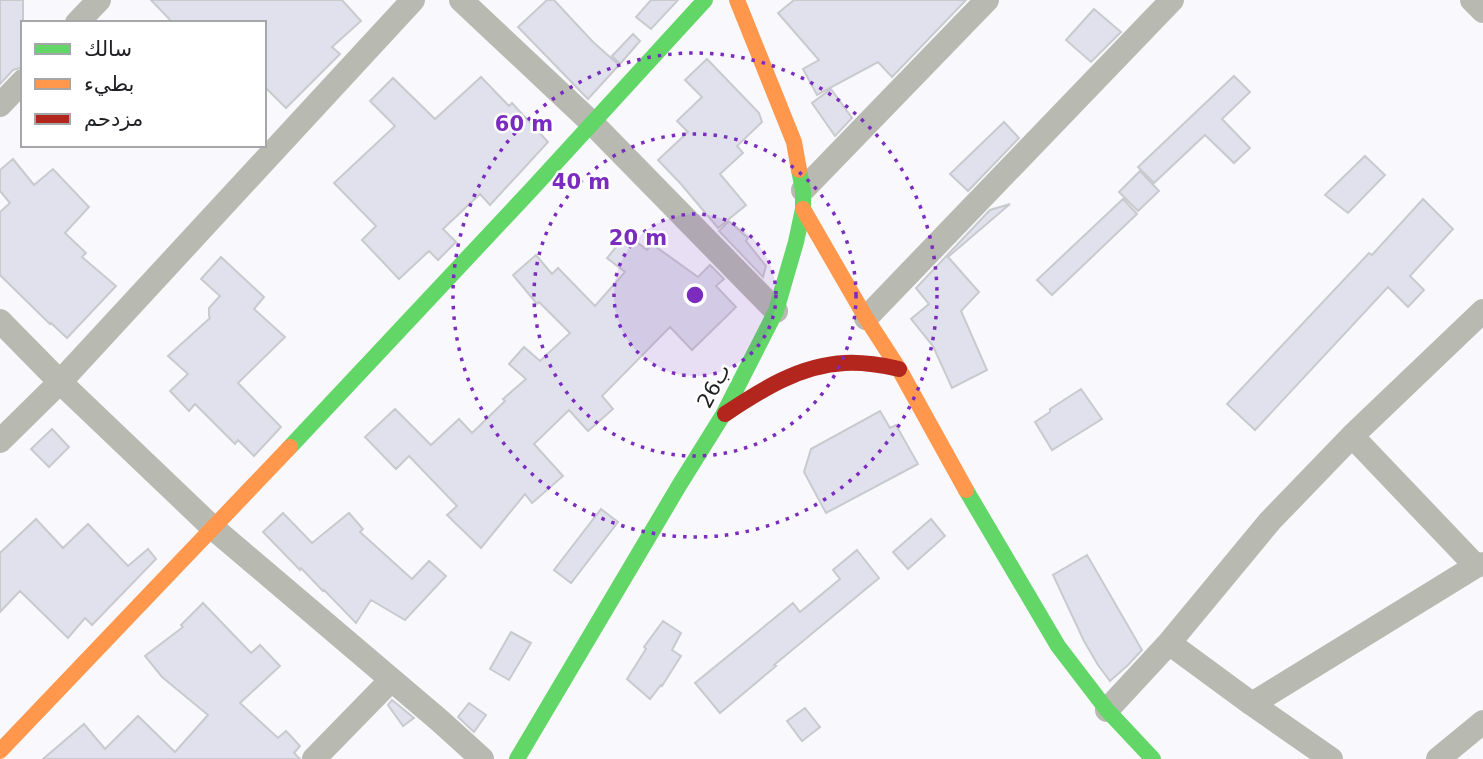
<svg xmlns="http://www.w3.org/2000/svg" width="1483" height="759" font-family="'DejaVu Sans',Vazirmatn,sans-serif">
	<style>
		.building { fill: #e0e1ec; stroke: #c9cace; stroke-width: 2 }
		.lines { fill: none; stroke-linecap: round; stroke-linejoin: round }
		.street { stroke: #b8bab2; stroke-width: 24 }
		.fast { stroke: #63d668; stroke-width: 16 }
		.slow { stroke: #ff974d; stroke-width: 16 }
		.jam { stroke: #b3261e; stroke-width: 16 }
		.ring { fill: none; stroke: #7b2cbf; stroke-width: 3.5; stroke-dasharray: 3.5 7 }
		.labels { text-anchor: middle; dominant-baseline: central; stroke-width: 5; stroke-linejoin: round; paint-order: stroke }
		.street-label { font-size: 21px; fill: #1f2024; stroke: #fff }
		.centre { fill: #7b2cbf; stroke: #fff; stroke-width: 3.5 }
		.ring-label { font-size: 21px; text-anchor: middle; font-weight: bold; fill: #7b2cbf; stroke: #fff; stroke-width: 5; stroke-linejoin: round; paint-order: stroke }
	</style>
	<rect width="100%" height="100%" fill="#f9f9fd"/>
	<path class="building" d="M0 0H23V67L13 70 0 84Z
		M151 0H342L361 21 332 47 340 54 286 108 264 86V23H173Z
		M547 0H554L593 42 619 65 588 99 518 27Z
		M651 0H678L651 29 636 17Z
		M794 0H966L892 77 878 62 817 95 803 69 819 60 778 13Z
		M1094 9 1121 32 1091 62 1066 40Z
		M633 34 640 41 620 64 612 56Z
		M707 59 759 113 762 122 737 146 743 153 720 174 746 205 718 228 681 184 658 160 688 132 677 121 702 97 685 80Z
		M1234 76 1250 92 1222 119 1250 148 1234 163 1205 135 1154 183 1138 167Z
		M481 77 509 106 512 103 548 142 490 205 480 194 443 229 456 242 438 260 429 251 399 279 362 240 376 226 334 183 395 126 370 101 393 78 435 119Z
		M831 89 852 118 835 136 812 103Z
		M1004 122 1019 138 968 191 950 174Z
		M1365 156 1385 175 1348 213 1325 195Z
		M13 159 34 185 53 169 89 207 65 233 86 253 82 257 116 286 67 338 51 323 50 324 0 275V212L10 203 0 191V170Z
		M1140 171 1159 191 1138 211 1119 192Z
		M1123 199 1137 214 1052 295 1037 280Z
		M1423 199 1453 229 1410 276 1424 290 1408 307 1388 287 1255 430 1227 404 1369 253 1372 255Z
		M1010 204 948 257 979 292 961 311 987 370 952 388 933 346 911 319 929 304 916 288 990 210Z
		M729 221 748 238 746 241 766 266 763 277 719 231Z
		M627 234 647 250 652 244 698 277 710 265 724 279 716 286 736 307 692 350 670 327 602 396 613 409 588 431 569 410 534 444 563 476 532 503 525 494 481 548 447 515 457 506 409 456 396 469 365 437 395 409 431 445 459 419 472 433 505 401 503 399 526 379 509 364 524 347 540 361 570 333 539 302 537 304 513 275 536 255 552 274 558 268 595 306 625 272 607 258Z
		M221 257 264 297 254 309 285 337 238 383 281 427 254 456 238 440 235 444 195 404 189 411 170 391 188 374 168 356 210 318 209 316V308L220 296 201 279Z
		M1081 389 1102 419 1052 450 1035 422 1050 412V409Z
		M880 411 890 428 896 425 918 464 826 513 804 472 811 449Z
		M52 429 69 447 49 467 31 449Z
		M601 509 618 522 571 583 554 570Z
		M283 513 312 543 349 513 363 529 360 532 412 579 429 561 446 576 405 620 371 600 356 623 324 590 323 591 301 568 300 570 263 532Z
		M36 519 63 548 88 524 128 566 148 549 156 559 92 625 85 618 68 638 20 591 0 612V553Z
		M931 519 945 536 908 569 893 552Z
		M857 550 879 578 774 665 776 666 720 713 695 683 793 603 800 612 840 579 833 570Z
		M1087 555 1142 650 1128 665 1110 681 1098 665 1084 641 1053 575Z
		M203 603 251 653 260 645 280 666 240 703 278 738 286 731 300 746 294 753 300 759H43L84 724 105 749 138 716 175 752 208 715 162 677 145 656 183 627 181 625Z
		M663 621 681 633 672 650 681 656 662 686 661 685 650 699 627 679 646 649 644 647Z
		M511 632 531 643 509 680 490 669Z
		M392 700 414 718 403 726 388 705Z
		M469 703 486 715 474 732 458 717Z
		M805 708 820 727 802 741 787 721Z"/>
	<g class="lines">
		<path class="street" d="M461 0 593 124 776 311
			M1472 0 1483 11
			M77 23 99 0
			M0 105 23 81
			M803 190 987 0
			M866 318 1172 0
			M0 321 60 382 213 528 439 720 482 759
			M1352 436 1476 566
			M0 441 60 382 413 0
			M1169 643 1252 704 1331 759
			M1252 704 1476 566 1483 564
			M1107 710 1169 643 1270 521 1352 436 1483 311
			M314 759 391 680
			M1438 759 1483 722"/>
		<path class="fast" d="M290 447 531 190 705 0
			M966 490 1058 646 1107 710 1153 759
			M517 759 680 484 723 415 776 311 796 242 803 209V190L799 170"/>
		<path class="slow" d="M737 0 794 142 799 170
			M803 209 866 318 899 369 966 490
			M0 751 290 447"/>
		<path class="jam" d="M725 414C761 390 800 365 845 363 863 362 881 365 899 369"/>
	</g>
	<circle cx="695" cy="295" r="81" fill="#7b2cbf" fill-opacity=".12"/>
	<g class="ring">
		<circle cx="695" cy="295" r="81"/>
		<circle cx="695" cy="295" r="161"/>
		<circle cx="695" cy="295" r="242"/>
	</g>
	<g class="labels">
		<g class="street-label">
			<text transform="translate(714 386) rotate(-62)">26ب</text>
		</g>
	</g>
	<circle cx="695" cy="295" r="10" class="centre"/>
	<g class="ring-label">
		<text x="524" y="131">60 m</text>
		<text x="581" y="189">40 m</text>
		<text x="638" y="245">20 m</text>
	</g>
	<rect x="21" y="21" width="245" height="126" fill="#ffffff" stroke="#a5a6a7" stroke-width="2"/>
	<rect x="35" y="44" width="35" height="10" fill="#63d668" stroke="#a5a6a7" stroke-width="2"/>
	<text x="84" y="56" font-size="21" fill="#1f2024">سالك</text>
	<rect x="35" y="79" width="35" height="10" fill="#ff974d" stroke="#a5a6a7" stroke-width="2"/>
	<text x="84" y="91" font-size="21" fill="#1f2024">بطيء</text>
	<rect x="35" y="114" width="35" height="10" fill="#b3261e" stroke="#a5a6a7" stroke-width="2"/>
	<text x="84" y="126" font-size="21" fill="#1f2024">مزدحم</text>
</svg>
